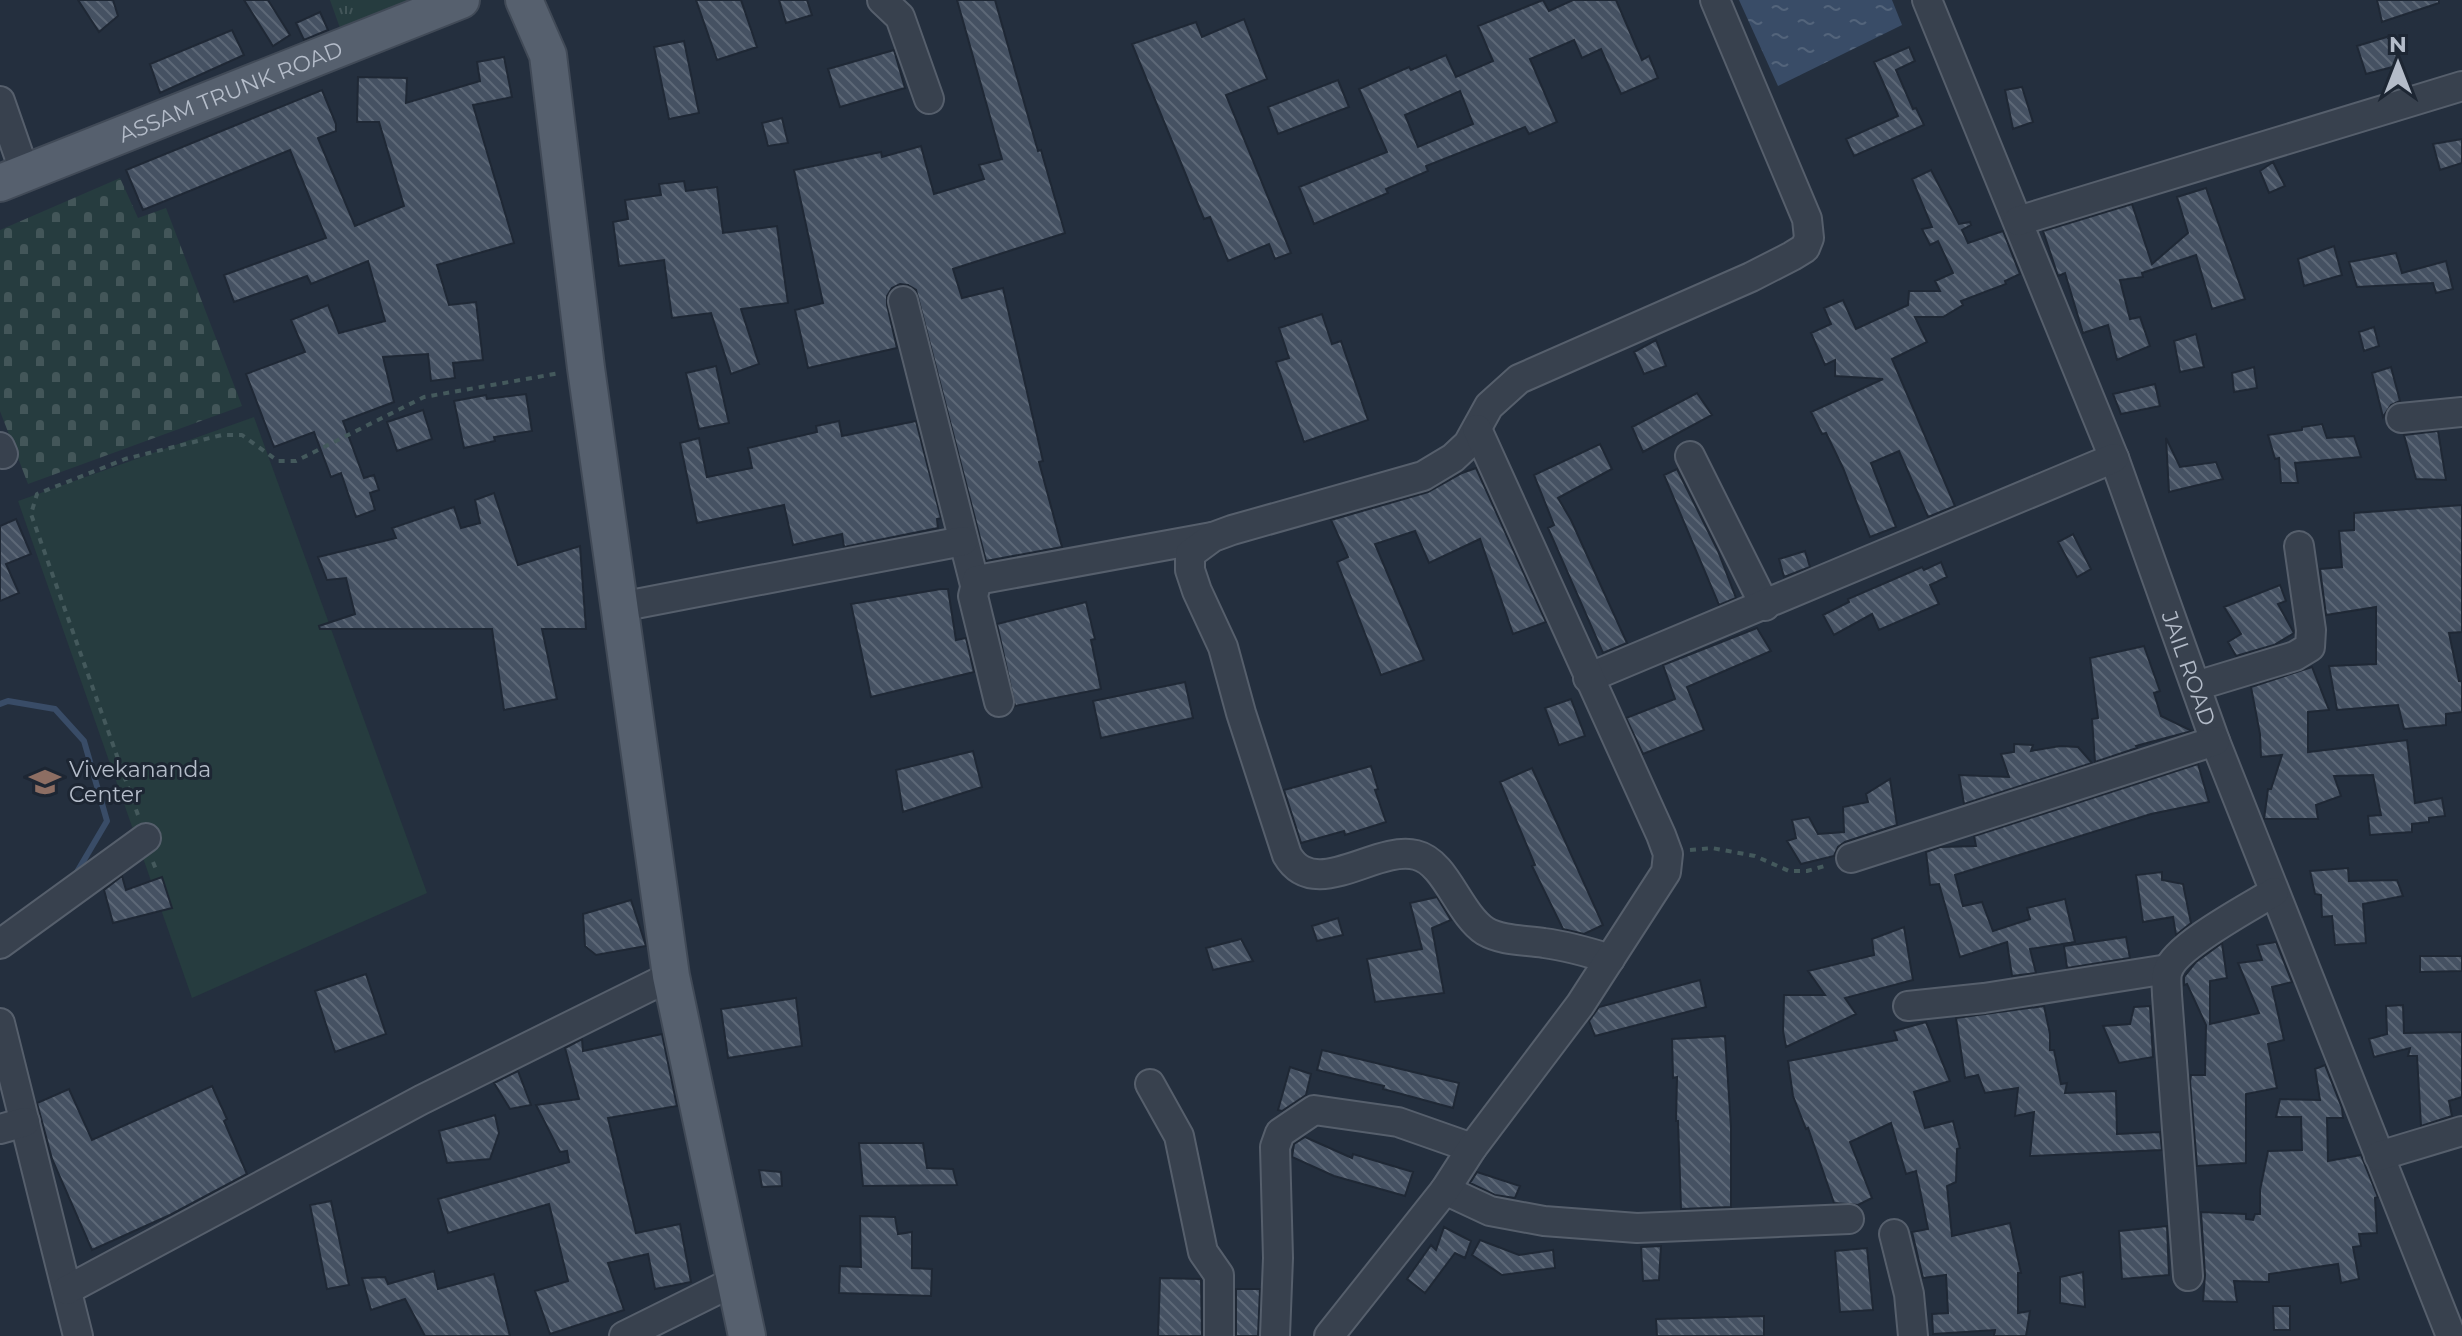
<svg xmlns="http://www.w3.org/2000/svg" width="2462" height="1336" font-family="Montserrat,sans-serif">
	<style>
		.cemetery { fill: url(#cemetery-stones) }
		.park { fill: url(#park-tufts) }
		.pitch { fill: #263c3f }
		.water { fill: url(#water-ripples) }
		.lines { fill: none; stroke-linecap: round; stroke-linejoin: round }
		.stream { stroke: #394c67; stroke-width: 6 }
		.building { fill: url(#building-back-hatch); stroke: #1f2835; stroke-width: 2; fill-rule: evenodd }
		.minor-casing { stroke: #565f6c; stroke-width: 32 }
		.major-casing { stroke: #414a57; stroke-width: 40 }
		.path { stroke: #44595c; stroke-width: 4; stroke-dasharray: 6 6; stroke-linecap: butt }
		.minor { stroke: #38414e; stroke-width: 28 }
		.major { stroke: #56606e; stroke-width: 36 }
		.labels { text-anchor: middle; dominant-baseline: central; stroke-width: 6; stroke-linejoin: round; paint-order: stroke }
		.street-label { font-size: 22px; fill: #b4bcc9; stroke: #1d2633 }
		.poi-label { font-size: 22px; fill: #b4bcc9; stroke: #1d2633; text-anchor: start }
	</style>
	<defs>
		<pattern id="cemetery-stones" width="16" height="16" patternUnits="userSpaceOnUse" patternTransform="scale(2)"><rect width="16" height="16" fill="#263c3f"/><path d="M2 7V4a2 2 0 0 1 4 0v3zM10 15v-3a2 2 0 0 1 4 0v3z" fill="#435659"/></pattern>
		<pattern id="park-tufts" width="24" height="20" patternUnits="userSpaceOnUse" patternTransform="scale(2)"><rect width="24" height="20" fill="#263c3f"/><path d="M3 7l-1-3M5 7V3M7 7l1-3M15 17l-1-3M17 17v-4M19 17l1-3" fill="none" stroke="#435659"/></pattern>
		<pattern id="water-ripples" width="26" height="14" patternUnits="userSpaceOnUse" patternTransform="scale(2)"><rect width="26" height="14" fill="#394c67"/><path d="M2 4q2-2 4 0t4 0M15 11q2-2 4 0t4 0" fill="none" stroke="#53647b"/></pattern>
		<pattern id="building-back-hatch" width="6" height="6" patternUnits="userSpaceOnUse" patternTransform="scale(2)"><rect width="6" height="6" fill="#455162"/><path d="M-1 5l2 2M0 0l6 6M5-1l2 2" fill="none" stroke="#5d6877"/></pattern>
	</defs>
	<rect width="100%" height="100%" fill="#242f3e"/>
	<path class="cemetery" d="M120 178 138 218 166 208 242 406 28 484 0 411V230Z"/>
	<path class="park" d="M330 0H408L340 28Z"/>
	<path class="pitch" d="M254 417 427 893 192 998 18 501Z"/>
	<path class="water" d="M1739 0H1892L1902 25 1778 86Z"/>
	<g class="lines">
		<path class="stream" d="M0 704 8 701 55 709 84 741 107 821 74 877"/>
	</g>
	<path class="building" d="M78 0H113L118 16 99 32Z
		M244 0H268L290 35 273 46Z
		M696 0H741L757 47 717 60Z
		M779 0H807L812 15 786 23Z
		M957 0H995L1038 151 1041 150 1065 233 953 269 962 298 1003 288 1043 461 1039 462 1062 547 986 561 916 290 908 285 900 284 892 288 887 296V305L897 348 808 368 795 310 823 303 794 170 881 152 882 157 921 146 934 194 984 179 979 165 1002 159Z
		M1543 0 1549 11 1573 0H1616L1642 60 1649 56 1658 78 1621 94 1601 49 1582 58 1574 40 1530 59 1557 122 1529 134 1525 127 1426 166 1428 171 1386 189 1388 193 1314 224 1299 187 1387 152 1359 89 1409 67 1411 70 1446 55 1456 77 1493 61 1478 26ZM1460 91 1473 124 1418 147 1405 115Z
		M2377 0H2439V3L2382 22Z
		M320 12 328 30 304 40 296 23Z
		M1244 19 1267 79 1226 95 1291 253 1275 259 1269 244 1228 261 1210 217 1204 219 1132 44 1196 22 1202 37Z
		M232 30 244 55 160 93 150 64Z
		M2390 36 2400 65 2366 74 2357 46Z
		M684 41 699 113 669 119 654 47Z
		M1909 47 1915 61 1896 70 1913 109 1916 108 1924 125 1854 156 1846 139 1898 116 1874 62Z
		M894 50 905 88 840 107 828 69Z
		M504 57 512 97 473 105 514 243 437 265 449 305 476 302 483 360 453 363 455 378 431 381 428 354 383 357 394 402 343 421 364 478 374 475 379 490 370 493 375 510 356 517 341 473 331 477 314 432 274 447 246 374 305 352 291 320 328 305 339 333 385 321 368 261 311 284 307 276 234 302 224 275 326 238 290 150 143 210 126 170 322 90 336 124V131L318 138 355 226 404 206 379 122H357L358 77 407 78 406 103 480 81 477 62Z
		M1338 80 1349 107 1278 134 1268 107Z
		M2022 87 2033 122 2013 129 2005 90Z
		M782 118 788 143 768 146 762 123Z
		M2462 139V163L2440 170 2433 144Z
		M2273 162 2285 186 2269 193 2260 171Z
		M1931 170 1959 224 1970 222 1971 225 1962 230 1968 243 2003 231 2020 274 2005 281 2006 284 1961 301 1963 305 1943 317H1915L1927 342 1892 359 1955 506 1928 517 1899 451 1871 463 1896 527 1870 537 1843 468 1826 433 1822 434 1811 412 1883 379 1835 376V360L1825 365 1811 333 1831 324 1824 308 1843 300 1856 329 1908 305 1909 291H1940L1935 281 1953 273 1938 241 1930 245 1922 229 1932 227 1912 179Z
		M684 181 686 191 717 187 723 233 777 226 788 303 741 309 759 364 731 374 711 313 672 318 664 260 619 266 613 222 628 219 625 200 661 195 659 184Z
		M2206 188 2245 299 2212 309 2196 255 2142 273 2143 277 2120 280 2130 319 2140 317 2150 346 2117 360 2108 325 2083 333 2065 273 2058 276 2043 231 2132 204 2152 264 2188 233 2177 197Z
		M2334 246 2342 275 2304 286 2298 259Z
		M2396 253 2402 273 2446 261 2453 289 2436 293 2433 283 2357 287 2349 262Z
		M1322 314 1332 344 1341 341 1368 420 1304 442 1276 362 1289 358 1279 328Z
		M2374 327 2379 346 2364 351 2359 332Z
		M2196 334 2204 367 2180 372 2174 341Z
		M1656 340 1666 366 1644 374 1634 352Z
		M716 366 729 423 699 429 686 373Z
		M2254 367 2257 388 2234 392 2232 373Z
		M2391 367 2400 401 2391 405 2383 417 2372 373Z
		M2155 384 2160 406 2121 414 2113 394Z
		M1697 393 1712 415 1643 452 1632 427Z
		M526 394 532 431 494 437 495 441 464 448 454 401 486 395 487 399Z
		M423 410 432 439 397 451 387 422Z
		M839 421 842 436 916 421 941 518 937 519 938 528 844 547 842 534 793 545 784 505 697 523 680 443 699 438 707 477 752 468 748 448 817 432 816 426Z
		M2322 424 2327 438 2354 436 2361 457 2295 463 2298 483H2281L2279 458 2275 459 2268 435 2302 430V427Z
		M2438 431 2446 480 2416 479 2404 435Z
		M2166 438 2180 467 2216 462 2223 479 2169 492Z
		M1600 444 1612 469 1558 498 1571 520 1627 643 1603 653 1548 528 1554 525 1534 475Z
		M1476 468 1546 622 1513 634 1480 539 1429 563 1415 531 1375 544 1424 660 1381 675 1337 562 1348 557 1331 520 1428 492 1462 473Z
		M1677 469 1718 551 1736 598 1719 605 1664 475Z
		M494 493 518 565 580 546 586 629H542L557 699 504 710 492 629H320L319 626 355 614 346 578 327 580 318 557 396 538 392 528 454 507 461 528 480 523 475 500Z
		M2462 505V632L2449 633 2459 681H2462V712L2446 714V725L2404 729 2398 705 2337 710 2329 666 2376 664V607L2326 615 2320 569 2342 567 2339 531 2354 530V513Z
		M16 519 31 554 6 564 19 593 0 601V526Z
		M2073 534 2091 569 2077 577 2058 542Z
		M1805 551 1810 567 1784 577 1779 559Z
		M1941 562 1947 577 1930 585 1939 604 1879 630 1872 614 1834 635 1823 615 1849 602 1848 599 1922 567 1924 570Z
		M2280 585 2286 601 2278 604 2294 633 2274 645 2236 656 2228 642 2241 634 2224 607Z
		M941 589H948L956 640 966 638 974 672 871 697 851 604Z
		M1086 602 1095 639 1091 640 1101 689 1015 706 997 624Z
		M1757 628 1771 651 1687 687 1704 730 1643 754 1626 718 1675 699 1663 665Z
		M2144 646 2160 691 2154 693 2161 716 2192 731 2136 746 2137 748 2095 762 2092 719 2098 718 2090 658Z
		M2312 667 2329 710 2308 712V752L2407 740 2415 803 2442 798 2445 816 2429 818V822L2412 824V832L2370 835 2368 816 2381 815 2373 775 2334 776 2341 796 2316 805 2318 819H2264L2268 789H2271L2282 755 2261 757 2260 734 2251 687Z
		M1185 682 1193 718 1101 738 1093 701Z
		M1571 699 1585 736 1559 745 1545 708Z
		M2014 744 2033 745 2031 751 2060 746 2078 747 2092 763 1964 804 1959 775 2009 777 2001 754 2014 752Z
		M973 751 982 787 903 812 896 770Z
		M2198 764 2209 802 2151 814 1955 875 1963 906 1982 902 1993 931 2030 919 2027 908 2065 899 2075 942 2030 949 2036 973 2012 976 2007 942 1960 957 1939 884 1930 885 1926 852 1940 847 1976 846 1974 836Z
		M1371 766 1378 789 1375 790 1386 822 1345 835 1344 831 1301 843 1284 790Z
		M1532 768 1603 925 1584 934 1563 929 1532 866 1535 865 1500 782Z
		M1890 779 1897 825 1845 842 1838 847 1834 856 1801 864 1787 841 1796 838 1792 820 1809 817 1818 834 1844 832 1843 807 1868 802 1866 794Z
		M2348 868 2349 881 2397 880 2403 896 2363 904 2366 943 2335 945 2332 916 2322 917 2321 895 2315 894 2310 871Z
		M2162 872V880L2183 884 2191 923 2176 935 2173 917 2143 922 2136 875Z
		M122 876 126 890 162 877 172 908 113 923 104 890Z
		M1437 897 1451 920 1432 928 1444 993 1375 1002 1367 959 1422 949 1410 903Z
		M631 900 646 946 596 955 585 946 583 914Z
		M1338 918 1343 935 1317 941 1312 926Z
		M1904 927 1913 980 1845 998 1856 1014 1786 1047 1783 1031 1784 995H1825L1808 971 1874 955 1872 939Z
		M2126 937 2130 958 2067 968 2064 946Z
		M1241 939 1253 961 1213 970 1206 948Z
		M2276 942 2292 982 2272 987 2284 1040 2268 1044 2277 1088 2246 1094V1163L2197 1166 2190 1081 2191 1075H2205L2206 1025 2187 984 2184 985V977L2196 962 2222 943 2227 978 2210 981V1024L2259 1013 2238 963 2262 960 2257 945Z
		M2420 956H2462V971L2420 972Z
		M366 974 386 1034 335 1052 315 991Z
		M1700 980 1706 1007 1595 1036 1589 1021 1599 1007Z
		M796 998 802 1046 728 1058 721 1009Z
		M2403 1005 2404 1033 2462 1032V1097L2449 1101 2452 1116 2421 1126 2417 1056H2408L2410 1048 2374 1057 2369 1039 2387 1034 2386 1006Z
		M2044 1006 2050 1034V1050H2054L2061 1084 2067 1083 2065 1093 2116 1091 2117 1134 2160 1132 2162 1150 2030 1156 2034 1112 2015 1116 2018 1088 1985 1093 1978 1075 1965 1078 1956 1018Z
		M2150 1006 2153 1057 2119 1063 2103 1026 2130 1024 2134 1007Z
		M1926 1022 1950 1081 1914 1092 1925 1128 1953 1121 1960 1148 1957 1149 1956 1182 1947 1186 1952 1236 2010 1223 2021 1273H2018V1313L2030 1311 2026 1336H1994L1995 1330 1933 1334 1932 1314 1948 1313 1946 1275 1923 1278 1912 1232 1928 1229 1916 1171 1906 1174 1891 1123 1850 1142 1872 1198 1858 1205 1834 1203 1808 1128 1806 1129 1793 1096 1788 1061 1897 1040 1894 1031Z
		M662 1034 677 1106 608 1118 636 1233 680 1224 691 1282 655 1289 648 1254 608 1263 624 1310 550 1334 535 1291 568 1281 549 1204 448 1233 438 1199 569 1162 567 1151 560 1152 536 1105 579 1099 565 1048 582 1039 583 1051Z
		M1725 1036 1731 1127V1207L1681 1209 1678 1121H1676L1677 1077 1673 1078 1672 1039Z
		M1322 1050 1459 1083 1453 1108 1383 1089 1384 1086 1317 1070Z
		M2325 1065 2342 1108 2343 1118H2327L2328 1161 2361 1155 2378 1197 2375 1198 2377 1233 2359 1234 2361 1246 2353 1247 2359 1279 2341 1283 2338 1264 2269 1274V1282L2234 1281 2237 1302 2203 1301 2205 1275 2201 1212 2246 1214V1219L2253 1220 2255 1214H2260V1190L2268 1151 2302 1150 2301 1117H2276L2280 1099 2320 1100 2315 1069Z
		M1290 1067 1311 1074 1306 1095 1282 1111 1278 1110Z
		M518 1071 531 1105 510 1109 494 1083Z
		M212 1086 227 1119 224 1121 247 1174 170 1215 92 1250 52 1159 37 1103 69 1089 92 1140Z
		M495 1115 499 1133 490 1159 447 1163 439 1131Z
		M1305 1137 1352 1158 1353 1154 1413 1172 1405 1196 1334 1176 1292 1157 1294 1144Z
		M859 1143H923L927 1168 953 1169 957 1185 863 1186Z
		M759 1170 781 1172 782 1186 762 1187Z
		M1477 1172 1520 1186 1515 1198 1495 1195 1470 1183Z
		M331 1201 349 1285 327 1289 310 1205Z
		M860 1216 895 1217 898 1234 912 1232V1268L932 1269 931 1296 839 1293 840 1266 861 1267Z
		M2167 1226 2169 1275 2122 1279 2119 1231Z
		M1444 1227 1471 1241 1465 1258 1455 1253 1425 1293 1407 1279 1431 1245 1436 1250Z
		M1480 1240 1519 1255 1553 1250 1555 1268 1502 1275 1472 1255Z
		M1661 1246 1659 1280 1643 1281 1641 1247Z
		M1867 1248 1873 1310 1840 1312 1835 1251Z
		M434 1271 438 1289 494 1274 510 1336H425L405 1299 371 1310 362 1278 385 1277 388 1284Z
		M2083 1272 2085 1307 2060 1303V1277Z
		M1160 1278 1201 1279 1202 1336H1158Z
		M1236 1289H1260L1258 1336H1236Z
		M2273 1306H2290V1330H2274Z
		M1764 1316V1336H1657L1656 1319Z"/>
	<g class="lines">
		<defs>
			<g id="minor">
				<path d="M882 0 900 17 929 99"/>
				<path id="s1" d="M1927 0 2114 458 2215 741 2451 1336"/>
				<path d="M0 101 25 173"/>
				<path d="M2018 221 2462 86"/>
				<path d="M903 301 975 585"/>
				<path d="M2401 418 2462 412"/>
				<path d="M0 447 3 454"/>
				<path d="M1690 456 1765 606"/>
				<path d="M620 607 963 541"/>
				<path d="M1588 678 2114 458"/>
				<path d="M2196 686 2295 656 2310 647 2311 630 2299 546"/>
				<path d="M999 702 973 596 977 580 1212 537"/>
				<path d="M1851 858 2215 741"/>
				<path d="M0 944 146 838"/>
				<path d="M1610 959C1588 952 1567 946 1544 943 1525 940 1502 941 1485 931 1458 913 1446 862 1416 855 1375 845 1315 903 1287 855L1241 713 1223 647 1197 591 1190 570V554L1213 537 1232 530 1423 476 1453 458 1468 444 1489 406 1519 379 1751 277 1792 256 1805 248 1809 238 1807 219 1715 0"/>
				<path d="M1908 1006 1984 998 2168 969"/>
				<path d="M0 1023 78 1336"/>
				<path d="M1150 1084 1179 1136 1203 1252 1219 1275V1336"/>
				<path d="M0 1129 25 1122"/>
				<path d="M2379 1156 2462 1131"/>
				<path d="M1445 1190 1490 1211 1544 1221 1637 1228 1849 1219"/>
				<path d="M1894 1234 1909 1294 1913 1336"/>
				<path d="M2188 1276 2167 995C2167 988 2165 977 2168 970 2177 945 2250 907 2274 892"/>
				<path d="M67 1290 421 1100 671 976"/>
				<path d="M624 1336 735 1281"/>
				<path d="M1275 1336 1278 1258 1275 1147 1280 1133 1314 1110 1398 1122 1472 1148"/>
				<path d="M1329 1336 1445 1190 1472 1148 1580 1005 1666 872 1668 854 1661 835 1477 429"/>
			</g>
			<g id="major">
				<path d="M524 0 548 55 586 368 671 976 747 1336"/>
				<path id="s2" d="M0 183 461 0"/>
			</g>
		</defs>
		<use href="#minor" class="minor-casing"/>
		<use href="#major" class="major-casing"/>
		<path class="path" d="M138 815 31 514 37 494 125 459 222 435H242L278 461H296L424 397 560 373
			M1690 850 1712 848 1755 856 1789 871H1807L1828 865
			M153 862 157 872"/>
		<use href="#minor" class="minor"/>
		<use href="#major" class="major"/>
	</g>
	<defs>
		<symbol id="school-bare" viewBox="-9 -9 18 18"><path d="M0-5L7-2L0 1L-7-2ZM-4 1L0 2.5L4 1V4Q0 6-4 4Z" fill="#8d6e63" stroke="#1d2633" stroke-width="2.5" paint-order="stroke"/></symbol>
	</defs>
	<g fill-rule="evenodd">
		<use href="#school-bare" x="23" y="760" width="44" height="44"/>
	</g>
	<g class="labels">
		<g class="street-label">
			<text stroke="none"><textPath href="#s2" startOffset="248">ASSAM TRUNK ROAD</textPath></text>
			<text stroke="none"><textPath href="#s1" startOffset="718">JAIL ROAD</textPath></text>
		</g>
		<g class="poi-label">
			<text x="69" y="769">Vivekananda<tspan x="69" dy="25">Center</tspan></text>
		</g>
	</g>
	<g transform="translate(2398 64)" stroke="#1d2633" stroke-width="6" paint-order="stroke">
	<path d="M0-6L14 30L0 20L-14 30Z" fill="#b4bcc9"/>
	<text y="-12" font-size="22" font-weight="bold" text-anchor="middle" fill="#b4bcc9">N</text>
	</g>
</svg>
